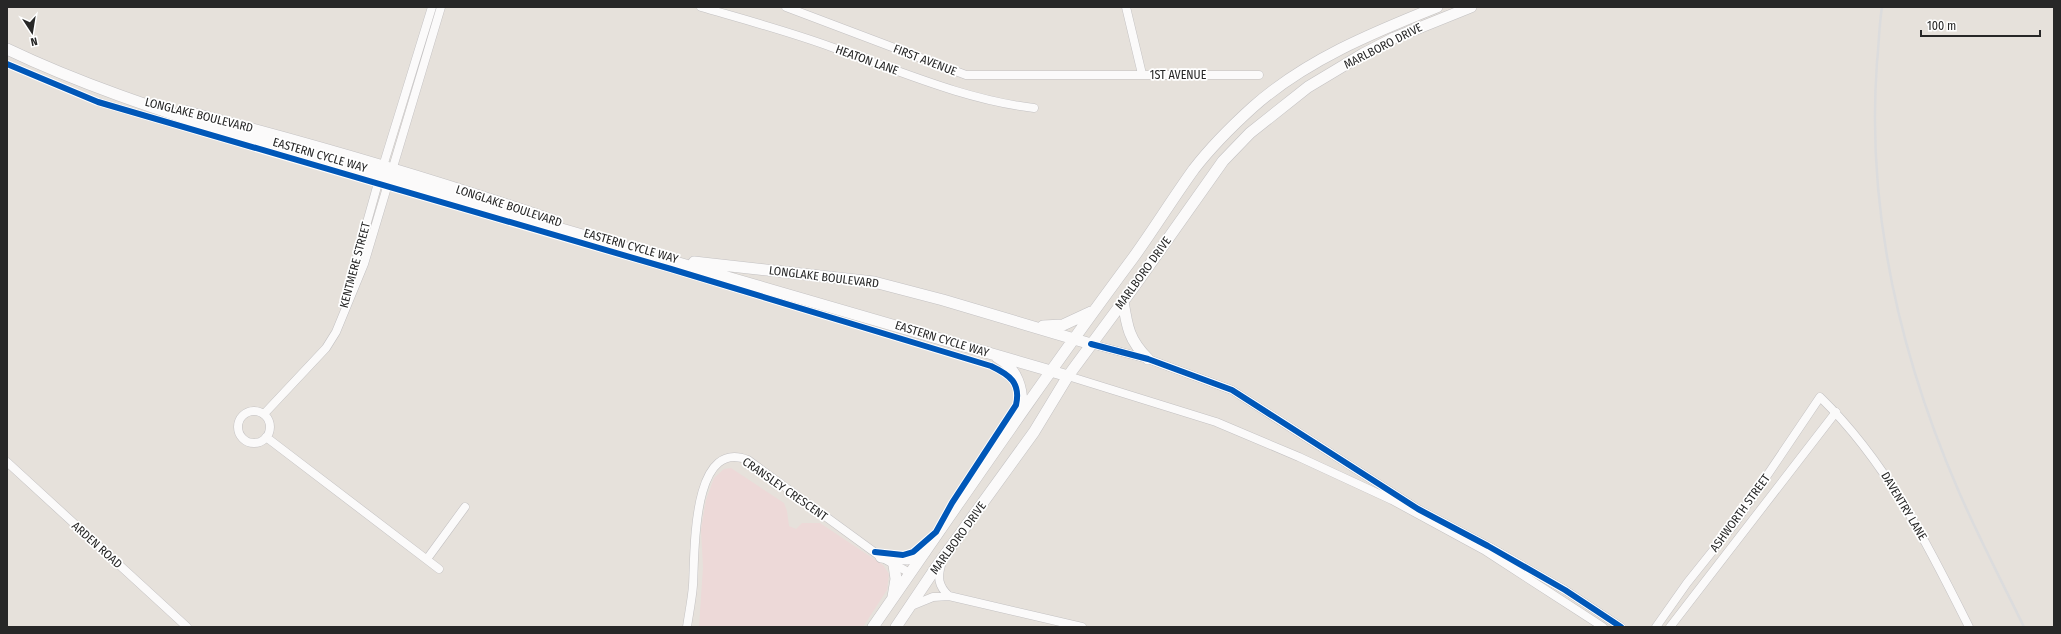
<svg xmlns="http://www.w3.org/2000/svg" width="2061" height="634" font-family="'Fira Sans Condensed',sans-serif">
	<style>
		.medical { fill: #edd9d8 }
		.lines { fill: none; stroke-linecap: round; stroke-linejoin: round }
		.minor-casing { stroke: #c3c1c2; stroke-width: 9 }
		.secondary-casing { stroke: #c3c1c2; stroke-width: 12 }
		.minor { stroke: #fbfafa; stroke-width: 8 }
		.secondary { stroke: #fbfafa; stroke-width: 11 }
		.rail { stroke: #dcdcdd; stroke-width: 2.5 }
		.cycleway-casing { stroke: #fff; stroke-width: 8 }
		.cycleway { stroke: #0057b8; stroke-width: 6 }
		.labels { text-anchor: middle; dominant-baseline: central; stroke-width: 3.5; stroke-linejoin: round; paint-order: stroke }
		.street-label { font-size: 12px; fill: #272727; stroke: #fff }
	</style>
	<rect width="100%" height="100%" fill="#e6e1db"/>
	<path class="medical" d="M731 468 784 503 787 511 789 526 796 529 802 523H820L883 565 889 574 887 590 863 627H699L703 567 701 530 706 500 714 478 724 469Z"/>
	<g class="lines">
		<defs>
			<path id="minor" d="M701 7C746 20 791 32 834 48 900 71 965 100 1034 108
				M786 7 966 75H1259
				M1126 7 1142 74
				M346 297 380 176 432 7
				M1091 344 1148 359 1232 390 1418 509 1488 546 1565 590 1621 627
				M1068 376 1216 422 1299 457 1392 500 1484 550 1603 627
				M238 427a16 16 0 1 1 32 0a16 16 0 1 1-32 0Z
				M264 414 326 348 336 332 364 264 441 7
				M266 437 439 569
				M7 462 187 627
				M427 559 465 507
				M942 562C937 577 938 586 949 596
				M911 606 933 597 949 596 1082 627
				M687 627C689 613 692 599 693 585 695 554 691 437 748 460L881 557 910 573
				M1656 627 1687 583 1735 523 1820 397C1887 462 1928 545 1969 627
				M1670 627 1836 412"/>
			<path id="secondary" d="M7 49C80 84 157 109 234 134L1068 376
				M184 111C309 143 433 179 555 221
				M694 262 874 282 943 300 1091 344
				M1123 301C1127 327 1129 340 1148 359
				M1043 326 1063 325 1091 312
				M997 357C1017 368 1024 390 1021 412
				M881 557 907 559 925 552
				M893 597 896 579 894 565
				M873 627C959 503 1043 379 1133 258 1154 229 1173 198 1194 169 1211 147 1232 126 1253 107 1306 60 1372 33 1437 7
				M896 627 937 566 1034 432 1068 376 1136 284 1223 161 1250 133 1308 87 1363 54 1394 38 1471 7"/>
		</defs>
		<use href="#minor" class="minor-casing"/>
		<use href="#secondary" class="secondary-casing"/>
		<use href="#minor" class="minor"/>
		<use href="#secondary" class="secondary"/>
		<path class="rail" d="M1882 7C1879 25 1879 44 1877 62 1866 211 1900 356 1959 492 1979 538 2002 582 2024 627"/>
		<defs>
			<path id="cycleway" d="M7 64 98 102 671 269 991 366C1010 375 1021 383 1016 405L952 503 936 532 913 552 903 555 875 552
				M1091 344 1148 359 1232 390 1418 509 1488 546 1565 590 1621 627"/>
		</defs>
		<use href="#cycleway" class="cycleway-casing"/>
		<use href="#cycleway" class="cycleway"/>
	</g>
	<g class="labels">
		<g class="street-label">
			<text transform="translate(1383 46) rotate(-27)">MARLBORO DRIVE</text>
			<text transform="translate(867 60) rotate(20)">HEATON LANE</text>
			<text transform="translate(925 60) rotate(21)">FIRST AVENUE</text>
			<text x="1178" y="75">1ST AVENUE</text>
			<text transform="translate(199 115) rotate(14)">LONGLAKE BOULEVARD</text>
			<text transform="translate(320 155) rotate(16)">EASTERN CYCLE WAY</text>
			<text transform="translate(509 206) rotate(18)">LONGLAKE BOULEVARD</text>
			<text transform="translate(631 246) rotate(16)">EASTERN CYCLE WAY</text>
			<text transform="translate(355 265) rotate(-75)">KENTMERE STREET</text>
			<text transform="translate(1143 273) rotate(-54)">MARLBORO DRIVE</text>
			<text transform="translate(824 277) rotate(7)">LONGLAKE BOULEVARD</text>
			<text transform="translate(942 339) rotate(17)">EASTERN CYCLE WAY</text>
			<text transform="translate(785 489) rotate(35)">CRANSLEY CRESCENT</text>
			<text transform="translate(1904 506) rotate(59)">DAVENTRY LANE</text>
			<text transform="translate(1740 513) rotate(-54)">ASHWORTH STREET</text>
			<text transform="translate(958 538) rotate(-54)">MARLBORO DRIVE</text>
			<text transform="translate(97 545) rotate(42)">ARDEN ROAD</text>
		</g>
	</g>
	<rect width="2061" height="634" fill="none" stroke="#272727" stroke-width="16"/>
	<g transform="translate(32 32) rotate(168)" stroke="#ffffff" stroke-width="3" paint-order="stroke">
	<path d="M0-3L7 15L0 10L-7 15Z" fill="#272727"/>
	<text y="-6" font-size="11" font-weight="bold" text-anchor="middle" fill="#272727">N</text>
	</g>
	<path d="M1921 30v6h119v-6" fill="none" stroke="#272727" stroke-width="2"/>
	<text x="1927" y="30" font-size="12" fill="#272727" stroke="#ffffff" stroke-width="3" paint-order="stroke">100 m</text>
</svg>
